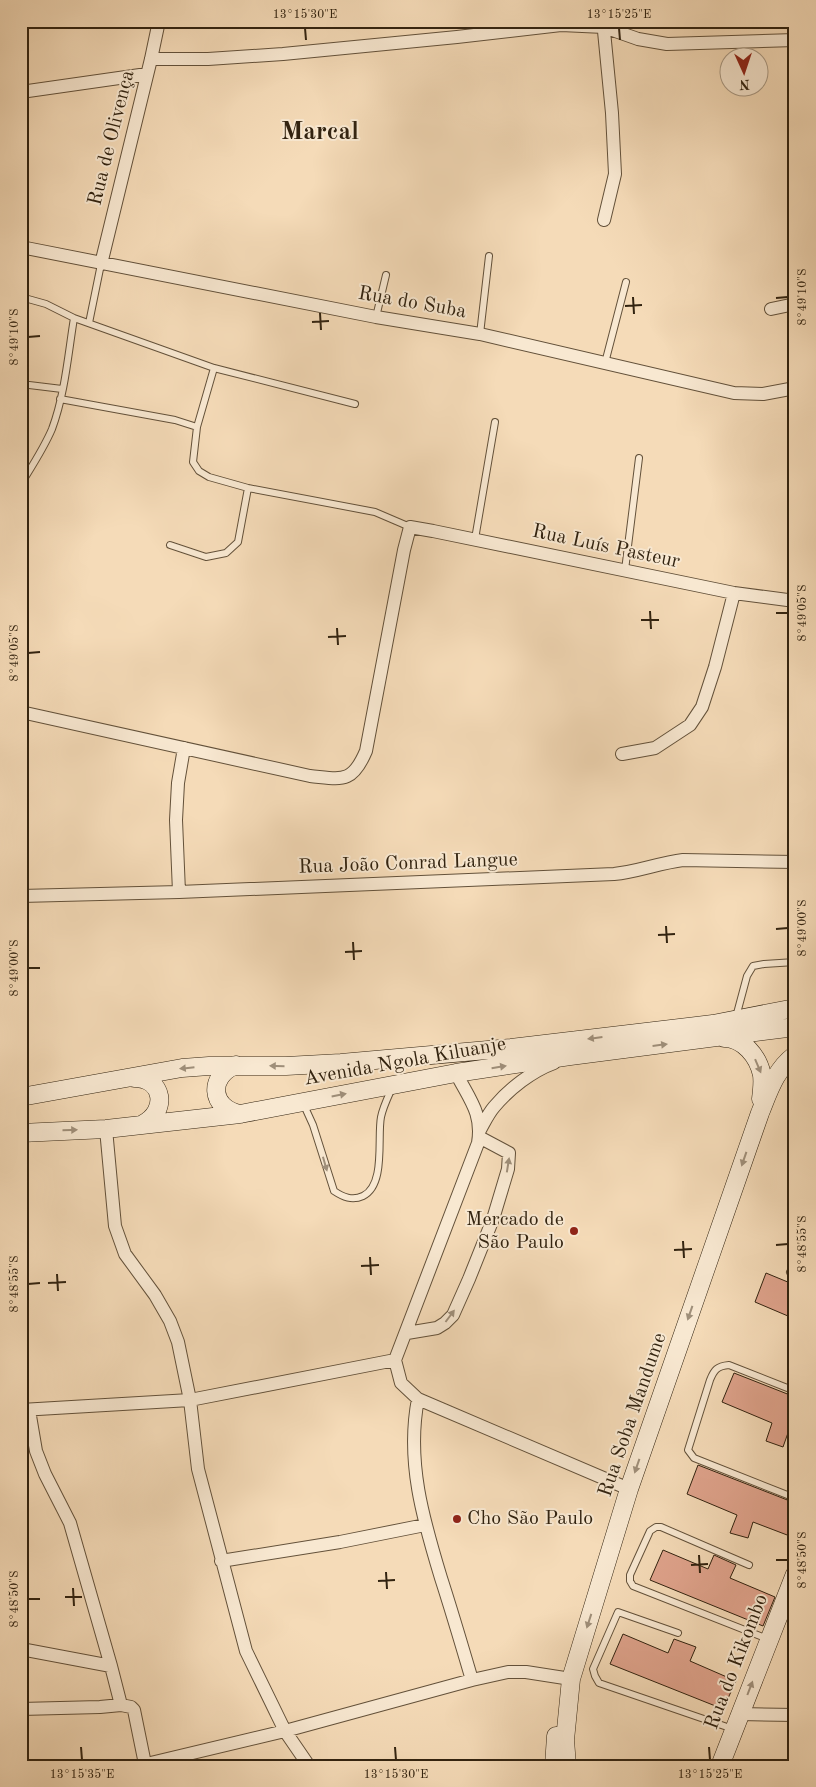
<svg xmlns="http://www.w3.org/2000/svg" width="816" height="1787" font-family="'Old Standard TT',serif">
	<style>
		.building { fill: #e0a48d; stroke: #322310 }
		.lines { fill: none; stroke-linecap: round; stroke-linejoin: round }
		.service-casing { stroke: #63513a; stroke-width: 8 }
		.minor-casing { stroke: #63513a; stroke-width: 14 }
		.secondary-casing { stroke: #322310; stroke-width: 19 }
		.service { stroke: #f8e8d1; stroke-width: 6 }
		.minor { stroke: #f8e8d1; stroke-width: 12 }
		.secondary { stroke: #f8e8d1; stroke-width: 18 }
		.oneway { fill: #9f8f7a }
		.ticks { fill: none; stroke: #322310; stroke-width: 2 }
		.poi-dot { fill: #8f2418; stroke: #f8e8d1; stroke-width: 2 }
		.labels { text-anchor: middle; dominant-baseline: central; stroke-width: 4; stroke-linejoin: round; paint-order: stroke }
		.street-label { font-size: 20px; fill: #322310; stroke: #f8e8d1 }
		.poi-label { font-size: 20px; fill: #322310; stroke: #f8e8d1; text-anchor: end }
		.district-label { font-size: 25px; font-weight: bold; fill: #322310; stroke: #f8e8d1 }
		.neatline { fill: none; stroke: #322310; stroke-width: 2 }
		.ticks-label { font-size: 12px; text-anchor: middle; fill: #322310 }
	</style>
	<rect width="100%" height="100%" fill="#f5dbb8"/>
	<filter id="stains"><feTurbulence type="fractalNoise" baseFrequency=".004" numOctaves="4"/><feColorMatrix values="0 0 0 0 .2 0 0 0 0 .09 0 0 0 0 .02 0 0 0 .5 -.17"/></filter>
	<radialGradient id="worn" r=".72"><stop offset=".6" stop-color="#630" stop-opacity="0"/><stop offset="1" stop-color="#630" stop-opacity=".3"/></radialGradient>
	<path class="building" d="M766 1273 795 1285V1319L755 1302Z
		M734 1373 795 1397V1432L789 1430 783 1447 766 1441 772 1423 722 1402Z
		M698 1465 795 1503V1538L753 1522 748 1538 730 1533 737 1515 687 1494Z
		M663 1550 708 1569 714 1555 736 1565 730 1578 775 1597 763 1626 650 1580Z
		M623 1634 668 1653 674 1639 696 1647 690 1661 736 1681 723 1709 610 1664Z"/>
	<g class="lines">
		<defs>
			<path id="service" d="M21 297 46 304 74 318 214 368 355 404
				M376 317 386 275
				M89 323 101 264
				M480 334 489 256
				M605 363 626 282
				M214 368 197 427 193 462 199 471 209 477 248 488 375 512 410 527
				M21 384 62 389
				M60 399 175 420 197 427
				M21 484C32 466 44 448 52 429 65 394 68 355 74 318
				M475 539 495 422
				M170 545 206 557 226 553 238 542 248 488
				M625 570 639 458
				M736 1017 747 976 753 966 764 964 795 962
				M303 1103 313 1125 334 1191C343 1197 352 1201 363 1196 386 1185 377 1137 381 1117 383 1107 388 1097 392 1088
				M790 1272 795 1274
				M795 1391 729 1365C717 1366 714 1370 710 1380L688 1450 694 1458 795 1498
				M749 1565 661 1527H656L650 1531 630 1575V1581L633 1586 768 1639
				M678 1633 618 1612 593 1669 595 1676 599 1683 733 1729"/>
			<path id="minor" d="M603 21 612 113 615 174 604 220
				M151 59H208L283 54 457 37 561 25 604 27 638 39 667 44 795 40
				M21 92 147 74
				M21 247 376 317 480 334 734 393 763 394 795 388
				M101 264 151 59 159 21
				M771 309 795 304
				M21 712 310 776C342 779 352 784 366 751L404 550 410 527 433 531 734 593 795 601
				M622 754 655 748 690 725 702 707 715 667 734 593
				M179 892 176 820 178 783 184 748
				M21 896 179 892 614 874C637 872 659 863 683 860L795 862
				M456 1073C469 1099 483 1113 478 1143L395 1360 401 1383 418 1399 629 1489
				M106 1129 115 1226 125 1254 155 1295 170 1321 178 1342 190 1400 198 1469 246 1651 285 1731 309 1766
				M480 1130C484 1123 488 1114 494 1107 509 1089 532 1071 554 1063
				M407 1333 437 1328 445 1323 453 1315 469 1279 493 1219 508 1169 509 1153 479 1137
				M418 1399C406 1461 423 1519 441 1578 452 1612 462 1646 472 1680
				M21 1410 190 1400 395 1360
				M221 1561 340 1542 425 1525
				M21 1649 111 1666
				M121 1705 131 1707 134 1710 145 1764
				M21 1709 100 1707 121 1705 111 1666 70 1523 45 1474 36 1451 29 1410
				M740 1714 795 1715
				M138 1766 285 1731 472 1680 508 1672H526L571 1679"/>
			<path id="secondary" d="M724 1038C743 1038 758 1056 762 1075 763 1082 762 1091 761 1099
				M236 1065C208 1076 210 1108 240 1114
				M134 1078C164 1078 168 1111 143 1124
				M21 1097 182 1068 209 1066H286L341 1063 511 1048 713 1024 795 1008
				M21 1133 106 1129 240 1114 456 1073 570 1056 795 1027
				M554 1766 556 1736
				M567 1766 565 1740 571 1679 629 1489 760 1113C769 1091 775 1070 795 1055
				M720 1766 795 1574"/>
		</defs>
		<use href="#service" class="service-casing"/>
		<use href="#minor" class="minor-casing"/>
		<use href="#secondary" class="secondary-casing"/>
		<use href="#service" class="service"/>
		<use href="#minor" class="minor"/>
		<use href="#secondary" class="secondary"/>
	</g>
	<defs><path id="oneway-solid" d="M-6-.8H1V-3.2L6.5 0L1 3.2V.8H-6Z" transform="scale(1.25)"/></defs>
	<g class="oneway">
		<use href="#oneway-solid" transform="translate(595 1038) rotate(173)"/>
		<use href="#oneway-solid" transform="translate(660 1045) rotate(-7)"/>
		<use href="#oneway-solid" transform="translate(277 1066) rotate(-179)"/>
		<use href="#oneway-solid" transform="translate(758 1066) rotate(67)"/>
		<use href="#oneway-solid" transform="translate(499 1067) rotate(-9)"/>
		<use href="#oneway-solid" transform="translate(187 1068) rotate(174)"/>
		<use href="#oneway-solid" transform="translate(339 1095) rotate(-11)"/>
		<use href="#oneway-solid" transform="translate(70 1130) rotate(-2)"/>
		<use href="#oneway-solid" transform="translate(744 1159) rotate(109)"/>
		<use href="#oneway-solid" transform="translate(325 1164) rotate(74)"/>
		<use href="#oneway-solid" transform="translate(508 1165) rotate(-81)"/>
		<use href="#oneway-solid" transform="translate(690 1313) rotate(109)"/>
		<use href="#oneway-solid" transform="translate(450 1316) rotate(-53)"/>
		<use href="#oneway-solid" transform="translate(637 1466) rotate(109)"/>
		<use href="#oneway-solid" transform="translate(589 1621) rotate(108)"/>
		<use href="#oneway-solid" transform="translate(750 1688) rotate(-69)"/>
	</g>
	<path class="ticks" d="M305 28 306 40M619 28 620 40M633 297 634 314M776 298 788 297M625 306 642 305M320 313 321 330M312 322 329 321M28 337 40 336M650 611 651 629M776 613H788M641 620H659M337 628 338 645M328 637 346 636M28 653 40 652M666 926 667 943M776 929 788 928M658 935 675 934M353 942 354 960M345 952 362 951M28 968H40M683 1241 684 1258M776 1245 788 1244M674 1250 692 1249M370 1257 371 1275M361 1266 379 1265M57 1274 58 1291M48 1283 66 1282M28 1284 40 1283M699 1555 700 1573M776 1560H788M691 1565 708 1564M386 1572 387 1589M378 1581 395 1580M73 1588 74 1606M65 1597H82M28 1599H40M81 1747 82 1760M395 1747 396 1760M709 1747 710 1760"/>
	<g class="poi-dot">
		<circle cx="574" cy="1231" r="5"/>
		<circle cx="457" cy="1519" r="5"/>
	</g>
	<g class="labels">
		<g class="street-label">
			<text transform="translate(112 138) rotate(-76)">Rua de Olivença</text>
			<text transform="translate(412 303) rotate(10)">Rua do Suba</text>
			<text transform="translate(606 547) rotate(12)">Rua Luís Pasteur</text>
			<text transform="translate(408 864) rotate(-2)">Rua João Conrad Langue</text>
			<text transform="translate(405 1062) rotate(-10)">Avenida Ngola Kiluanje</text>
			<text transform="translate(633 1415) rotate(-71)">Rua Soba Mandume</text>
			<text transform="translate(737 1662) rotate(-69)">Rua do Kikombo</text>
		</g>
		<g class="poi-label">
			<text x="564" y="1220">Mercado de<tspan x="564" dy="23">São Paulo</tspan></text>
			<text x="467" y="1519" text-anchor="start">Cho São Paulo</text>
		</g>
		<g class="district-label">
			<text x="320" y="132">Marcal</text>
		</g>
	</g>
	<rect width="816" height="1787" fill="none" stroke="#f5dbb8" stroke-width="55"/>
	<g transform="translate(744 72) rotate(177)"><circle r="24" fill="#f8e8d1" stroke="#a99984"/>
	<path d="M0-4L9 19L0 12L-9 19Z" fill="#8f2418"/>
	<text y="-8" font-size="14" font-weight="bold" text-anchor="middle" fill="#322310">N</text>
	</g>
	<rect x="28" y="28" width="760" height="1732" class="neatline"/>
	<g class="ticks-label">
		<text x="305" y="18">13°15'30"E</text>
		<text x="619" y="18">13°15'25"E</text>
		<text transform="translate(802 297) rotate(-90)" y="4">8°49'10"S</text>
		<text transform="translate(14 337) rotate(-90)" y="4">8°49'10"S</text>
		<text transform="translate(802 613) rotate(-90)" y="4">8°49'05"S</text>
		<text transform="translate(14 653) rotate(-90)" y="4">8°49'05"S</text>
		<text transform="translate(802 928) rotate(-90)" y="4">8°49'00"S</text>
		<text transform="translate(14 968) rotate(-90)" y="4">8°49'00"S</text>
		<text transform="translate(802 1244) rotate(-90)" y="4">8°48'55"S</text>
		<text transform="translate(14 1284) rotate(-90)" y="4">8°48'55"S</text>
		<text transform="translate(802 1560) rotate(-90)" y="4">8°48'50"S</text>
		<text transform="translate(14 1599) rotate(-90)" y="4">8°48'50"S</text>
		<text x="82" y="1778">13°15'35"E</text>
		<text x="396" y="1778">13°15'30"E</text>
		<text x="710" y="1778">13°15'25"E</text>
	</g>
	<rect width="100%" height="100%" filter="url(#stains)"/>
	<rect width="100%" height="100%" fill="url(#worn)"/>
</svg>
